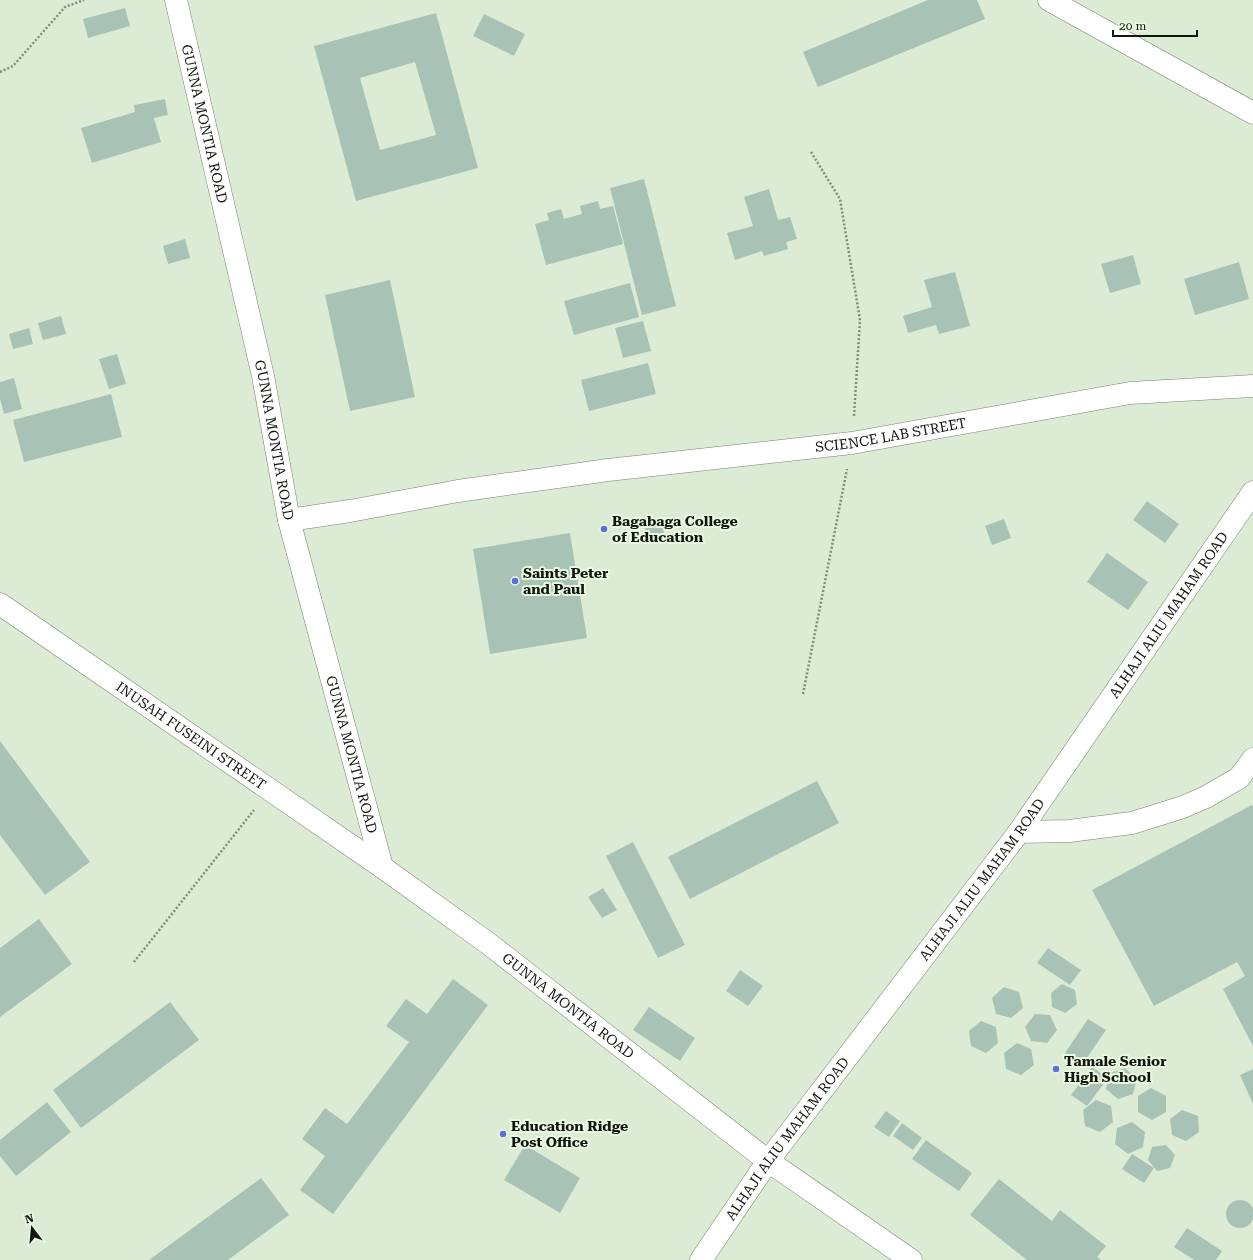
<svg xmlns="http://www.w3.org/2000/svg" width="1253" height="1260" font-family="'Roboto Serif',serif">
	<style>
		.building { fill: #a8c3b5; fill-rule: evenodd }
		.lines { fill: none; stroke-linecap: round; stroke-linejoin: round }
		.minor-casing { stroke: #75826e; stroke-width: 23 }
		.path { stroke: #808c7b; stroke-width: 2.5; stroke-dasharray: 2 2; stroke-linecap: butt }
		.minor { stroke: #fff; stroke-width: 22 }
		.poi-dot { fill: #5a6de4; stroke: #eaf9e2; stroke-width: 1.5 }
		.labels { text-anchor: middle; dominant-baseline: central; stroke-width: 4; stroke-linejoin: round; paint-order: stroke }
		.street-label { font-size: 14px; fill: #10150d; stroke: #eaf9e2 }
		.poi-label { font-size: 14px; font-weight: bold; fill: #10150d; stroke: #eaf9e2; text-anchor: start }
	</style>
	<rect width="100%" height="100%" fill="#dcecd4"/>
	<path class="building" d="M928 0H977L985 19 818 87 803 52Z
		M125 8 130 26 88 38 83 19Z
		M436 13 478 168 356 201 314 46ZM415 62 436 135 380 150 360 78Z
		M484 14 525 34 514 56 473 36Z
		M165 99 168 115 154 118 161 142 92 163 81 128 135 112 134 105Z
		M644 179 676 306 642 315 610 188Z
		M769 189 778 220 790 217 797 239 786 242 788 249 764 256 762 251 735 260 727 233 753 226 744 197Z
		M598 201 600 209 613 206 623 244 546 265 535 224 549 220 547 213 561 209 564 219 582 214 580 206Z
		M185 239 190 258 168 264 163 246Z
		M1133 255 1141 284 1110 293 1101 264Z
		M1239 262 1249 299 1195 315 1184 279Z
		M955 272 970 326 939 334 936 325 908 333 903 316 932 307 924 280Z
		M390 280 415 397 350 411 325 295Z
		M630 283 639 317 574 335 564 301Z
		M61 316 66 334 43 340 38 323Z
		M643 321 651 351 623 358 615 328Z
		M29 328 33 344 13 349 9 334Z
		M117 354 126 384 109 389 99 359Z
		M648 363 656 394 589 411 581 380Z
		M14 378 22 409 4 414 0 399V382Z
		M111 394 122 437 24 462 13 420Z
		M1147 501 1179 524 1165 543 1133 520Z
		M661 519 665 538 647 541 644 522Z
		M1004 519 1011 538 992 545 985 526Z
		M570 533 587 638 490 654 473 549Z
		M1107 553 1148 582 1128 610 1087 582Z
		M0 741 90 862 45 895 0 835Z
		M817 781 839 823 690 899 668 857Z
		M1252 805 1253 806V1046L1223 989 1245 976 1237 962 1154 1006 1092 890Z
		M633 842 685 945 658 958 606 856Z
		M603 888 617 910 602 918 588 897Z
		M39 919 72 964 0 1017V948Z
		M1048 948 1081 970 1070 985 1037 963Z
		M740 970 763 986 748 1006 726 991Z
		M453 979 488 1005 333 1214 300 1190 325 1156 302 1139 325 1108 347 1124 409 1042 386 1026 406 999 427 1014Z
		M1062 984 1075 990 1077 1004 1065 1013 1052 1007 1051 993Z
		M1004 987 1019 992 1023 1008 1011 1018 996 1014 992 998Z
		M170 1002 199 1040 81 1128 53 1090Z
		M649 1007 695 1038 680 1061 633 1030Z
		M1035 1014 1050 1015 1057 1030 1047 1043 1031 1041 1025 1027Z
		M1088 1019 1106 1030 1082 1065 1065 1053Z
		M981 1021 996 1027 998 1043 986 1053 971 1046 969 1031Z
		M1017 1043 1031 1049 1034 1065 1021 1075 1006 1069 1004 1053Z
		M1092 1067 1108 1078 1087 1106 1071 1095Z
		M1125 1068 1137 1079 1133 1094 1118 1099 1106 1089 1110 1073Z
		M1253 1069V1104L1240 1075Z
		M1151 1088 1166 1096V1112L1152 1120 1138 1112V1096Z
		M1096 1100 1111 1106 1113 1122 1100 1132 1085 1126 1083 1110Z
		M47 1102 71 1132 16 1176 0 1156V1140Z
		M1182 1110 1198 1116 1199 1132 1186 1141 1172 1135 1170 1119Z
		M886 1111 900 1121 889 1137 874 1127Z
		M1132 1122 1145 1132 1143 1147 1128 1154 1115 1144 1117 1128Z
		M902 1123 922 1138 913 1150 893 1136Z
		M926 1140 972 1173 959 1191 912 1159Z
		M525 1145 580 1178 560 1213 504 1180Z
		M1166 1145 1175 1155 1170 1168 1157 1171 1148 1160 1152 1147Z
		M1132 1154 1154 1168 1144 1183 1122 1169Z
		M261 1178 289 1215 228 1260H149Z
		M999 1179 1052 1221 1060 1210 1106 1246 1097 1257 1101 1260H1027L970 1215Z
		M1226 1214a14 14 0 1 1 28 0a14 14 0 1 1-28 0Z
		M1187 1228 1222 1251 1216 1260H1194L1174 1247Z"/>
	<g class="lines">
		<defs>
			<g id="minor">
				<path id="s1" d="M176 0 263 376 289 520 382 867"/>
				<path d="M1049 0 1253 113"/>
				<path id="s2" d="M289 520 350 511 458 491 608 470 852 443 1130 393 1253 386"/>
				<path id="s3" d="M0 604 382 867 489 944 768 1161 911 1260"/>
				<path d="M1019 832 1069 831 1132 823 1183 807 1206 797 1239 778 1253 759"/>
				<path id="s4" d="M701 1260 768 1161 1019 832 1253 492"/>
			</g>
		</defs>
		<use href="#minor" class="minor-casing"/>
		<path class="path" d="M0 72 13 66 65 7 84 0
			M811 152 840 199 860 320 854 416
			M803 694 847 469
			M134 962 254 810"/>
		<use href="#minor" class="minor"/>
	</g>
	<g class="poi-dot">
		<circle cx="604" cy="529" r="4"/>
		<circle cx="515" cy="581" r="4"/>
		<circle cx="1056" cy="1069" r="4"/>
		<circle cx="503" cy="1134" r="4"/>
	</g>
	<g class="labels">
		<g class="street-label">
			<text stroke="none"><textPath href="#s1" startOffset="127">GUNNA MONTIA ROAD</textPath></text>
			<text stroke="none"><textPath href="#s2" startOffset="608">SCIENCE LAB STREET</textPath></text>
			<text stroke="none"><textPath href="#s1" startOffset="451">GUNNA MONTIA ROAD</textPath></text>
			<text stroke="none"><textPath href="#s4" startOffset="797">ALHAJI ALIU MAHAM ROAD</textPath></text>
			<text stroke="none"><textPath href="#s3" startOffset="232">INUSAH FUSEINI STREET</textPath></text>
			<text stroke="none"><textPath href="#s1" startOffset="775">GUNNA MONTIA ROAD</textPath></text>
			<text stroke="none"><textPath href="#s4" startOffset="473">ALHAJI ALIU MAHAM ROAD</textPath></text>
			<text stroke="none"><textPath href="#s3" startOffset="696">GUNNA MONTIA ROAD</textPath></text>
			<text stroke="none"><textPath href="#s4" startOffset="149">ALHAJI ALIU MAHAM ROAD</textPath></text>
		</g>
		<g class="poi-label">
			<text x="612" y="521">Bagabaga College<tspan x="612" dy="16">of Education</tspan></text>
			<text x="523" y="573">Saints Peter<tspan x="523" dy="16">and Paul</tspan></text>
			<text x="1064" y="1061">Tamale Senior<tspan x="1064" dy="16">High School</tspan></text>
			<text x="511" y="1126">Education Ridge<tspan x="511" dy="16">Post Office</tspan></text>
		</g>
	</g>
	<g transform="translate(32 1228) rotate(344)" stroke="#eaf9e2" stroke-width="3" paint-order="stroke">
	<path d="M0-3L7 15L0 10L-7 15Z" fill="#10150d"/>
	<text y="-6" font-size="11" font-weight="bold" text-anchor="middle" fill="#10150d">N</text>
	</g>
	<path d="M1113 30v6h84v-6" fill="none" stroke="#10150d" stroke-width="2"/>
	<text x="1119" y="30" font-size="12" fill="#10150d" stroke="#eaf9e2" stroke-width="3" paint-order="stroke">20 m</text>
</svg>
